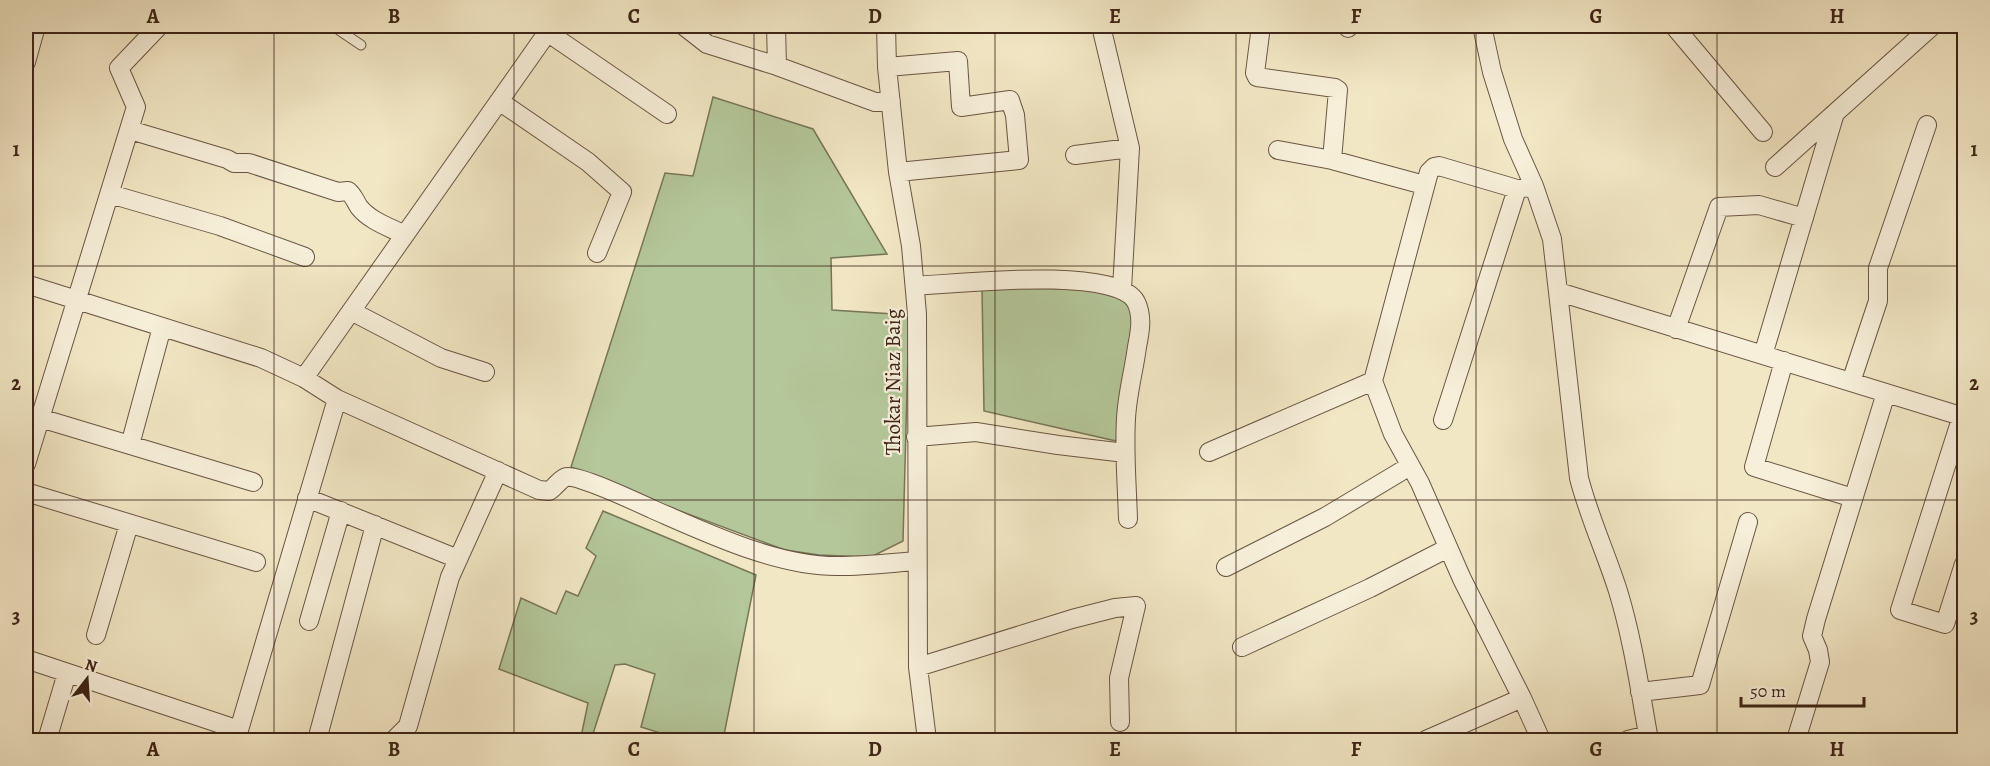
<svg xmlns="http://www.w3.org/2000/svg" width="1990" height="766" font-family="Alegreya,serif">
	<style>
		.green { fill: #b4c79a; stroke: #787658; stroke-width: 1.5 }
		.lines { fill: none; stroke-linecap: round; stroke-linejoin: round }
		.service-casing { stroke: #6a5542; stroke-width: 11 }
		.minor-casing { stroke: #6a5542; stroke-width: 20 }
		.service { stroke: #f7efd9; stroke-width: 9 }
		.minor { stroke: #f7efd9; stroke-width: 18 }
		.grid { fill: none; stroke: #3d2416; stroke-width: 1.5; stroke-opacity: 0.55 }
		.labels { text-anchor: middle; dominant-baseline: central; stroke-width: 4.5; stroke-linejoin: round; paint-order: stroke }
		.street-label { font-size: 21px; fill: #3d2416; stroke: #f7efd9 }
		.neatline { fill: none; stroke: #3d2416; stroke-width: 2 }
		.grid-label { font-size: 20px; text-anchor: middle; font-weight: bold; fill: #3d2416 }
	</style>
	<rect width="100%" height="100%" fill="#f2e7c5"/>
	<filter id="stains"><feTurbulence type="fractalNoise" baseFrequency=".00333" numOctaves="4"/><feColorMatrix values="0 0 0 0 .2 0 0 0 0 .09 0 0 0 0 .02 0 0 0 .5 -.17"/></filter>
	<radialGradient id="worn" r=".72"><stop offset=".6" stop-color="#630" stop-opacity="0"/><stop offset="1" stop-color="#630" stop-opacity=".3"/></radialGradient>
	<path class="green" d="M713 97 813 129 887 254 831 258 832 310 909 315 903 541 871 557 819 555 785 550 637 495 571 467 665 173 693 176Z
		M982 288 1092 289 1117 296 1133 305 1138 330 1116 441 984 411Z
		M603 511 756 575 723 740H683L641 727 655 674 625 664 615 665 591 740 581 737 588 703 499 669 521 598 556 614 566 591 578 596 596 556 586 548Z"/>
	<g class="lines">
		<defs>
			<path id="service" d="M333 26 361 45"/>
			<path id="minor" d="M684 26 707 44 777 66 776 26
				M886 26 887 67 898 172 911 246 917 314 918 667 927 740
				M1101 26 1130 148 1122 289
				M1261 26 1255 73 1257 77 1335 88 1338 90 1332 160
				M1482 26 1492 72 1513 139 1534 186 1552 239 1579 478C1589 517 1606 553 1618 591 1633 640 1640 691 1649 740
				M1674 26 1763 132
				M1348 28V26
				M547 32 667 114
				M26 62 36 26
				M777 66 875 102H891
				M887 67 958 61 961 107 1010 100 1015 115 1019 160 898 172
				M499 101 588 162 622 192 597 253
				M130 130 227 159 234 163H249L338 192 348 191C354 196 355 201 359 207 370 221 389 227 405 235
				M1278 150 1332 160 1424 185
				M1075 155 1130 148
				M1775 167 1932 26
				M1517 189 1439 166 1434 167 1429 172 1373 381 1393 434 1420 483 1462 579 1522 698 1541 740
				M110 194 220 226 305 257
				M26 284 261 358 304 378 337 399 539 490 549 491C555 488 560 478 567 477 577 474 639 503 652 509 707 533 778 567 839 566 864 566 890 563 916 561
				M915 286C954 284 1117 265 1136 302 1143 316 1140 332 1137 347 1134 370 1127 395 1126 419 1124 452 1127 486 1128 519
				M1559 292 1964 417
				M351 311 441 358 485 372
				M1676 329 1719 207 1759 205 1804 218
				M1763 355 1835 113
				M1784 361 1754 467 1853 498
				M304 378 552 26
				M1851 382 1878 301V268L1927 125
				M1962 416 1900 610 1945 624 1964 564
				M40 418 253 482
				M1443 420 1517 189 1529 187
				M916 437 976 432 1058 445 1125 453
				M130 445 162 327
				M1209 452 1373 381
				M26 464 136 107 119 68 159 26
				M26 492 256 562
				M307 498 458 559
				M1226 567 1325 517 1410 466
				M309 621 341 511
				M96 635 129 524
				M1242 647 1370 588 1448 548
				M26 659 239 730
				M918 667 1072 619 1115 608 1136 606 1119 678 1120 722
				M1640 692 1700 685 1748 522
				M47 740 67 673
				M236 740 337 399
				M317 740 375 525
				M394 740 408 726 450 577 498 471
				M1426 740 1522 698
				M1628 740 1648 735
				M1796 740 1820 662 1818 650 1812 636 1816 619 1886 393"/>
		</defs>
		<use href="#service" class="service-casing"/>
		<use href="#minor" class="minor-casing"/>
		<use href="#service" class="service"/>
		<use href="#minor" class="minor"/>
	</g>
	<path class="grid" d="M274 26V740M514 26V740M754 26V740M995 26V740M1236 26V740M1476 26V740M1717 26V740M26 266H1964M26 500H1964"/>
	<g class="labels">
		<g class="street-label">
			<text transform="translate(893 382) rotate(-90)">Thokar Niaz Baig</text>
		</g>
	</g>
	<rect width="1990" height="766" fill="none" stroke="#f2e7c5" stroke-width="66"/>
	<g transform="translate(87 679) rotate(17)" stroke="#f7efd9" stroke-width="4.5" paint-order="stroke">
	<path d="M0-4.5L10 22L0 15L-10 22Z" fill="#3d2416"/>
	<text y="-9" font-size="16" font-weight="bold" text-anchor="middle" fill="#3d2416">N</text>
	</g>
	<path d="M1741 697v9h123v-9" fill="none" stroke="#3d2416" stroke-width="3"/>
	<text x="1750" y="697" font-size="18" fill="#3d2416" stroke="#f7efd9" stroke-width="4.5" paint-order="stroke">50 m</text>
	<rect x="33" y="33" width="1924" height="700" class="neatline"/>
	<g class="grid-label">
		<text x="153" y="23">A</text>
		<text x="394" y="23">B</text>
		<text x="634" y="23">C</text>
		<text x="875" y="23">D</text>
		<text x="1115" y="23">E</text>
		<text x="1356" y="23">F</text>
		<text x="1596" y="23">G</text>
		<text x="1837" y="23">H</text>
		<text x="16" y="156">1</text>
		<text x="1974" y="156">1</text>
		<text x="16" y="390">2</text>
		<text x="1974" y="390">2</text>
		<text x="16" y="623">3</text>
		<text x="1974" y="623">3</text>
		<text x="153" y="756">A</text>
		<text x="394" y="756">B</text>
		<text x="634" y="756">C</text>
		<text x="875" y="756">D</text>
		<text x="1115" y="756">E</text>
		<text x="1356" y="756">F</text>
		<text x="1596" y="756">G</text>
		<text x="1837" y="756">H</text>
	</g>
	<rect width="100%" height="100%" filter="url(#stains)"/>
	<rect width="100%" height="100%" fill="url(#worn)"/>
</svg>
